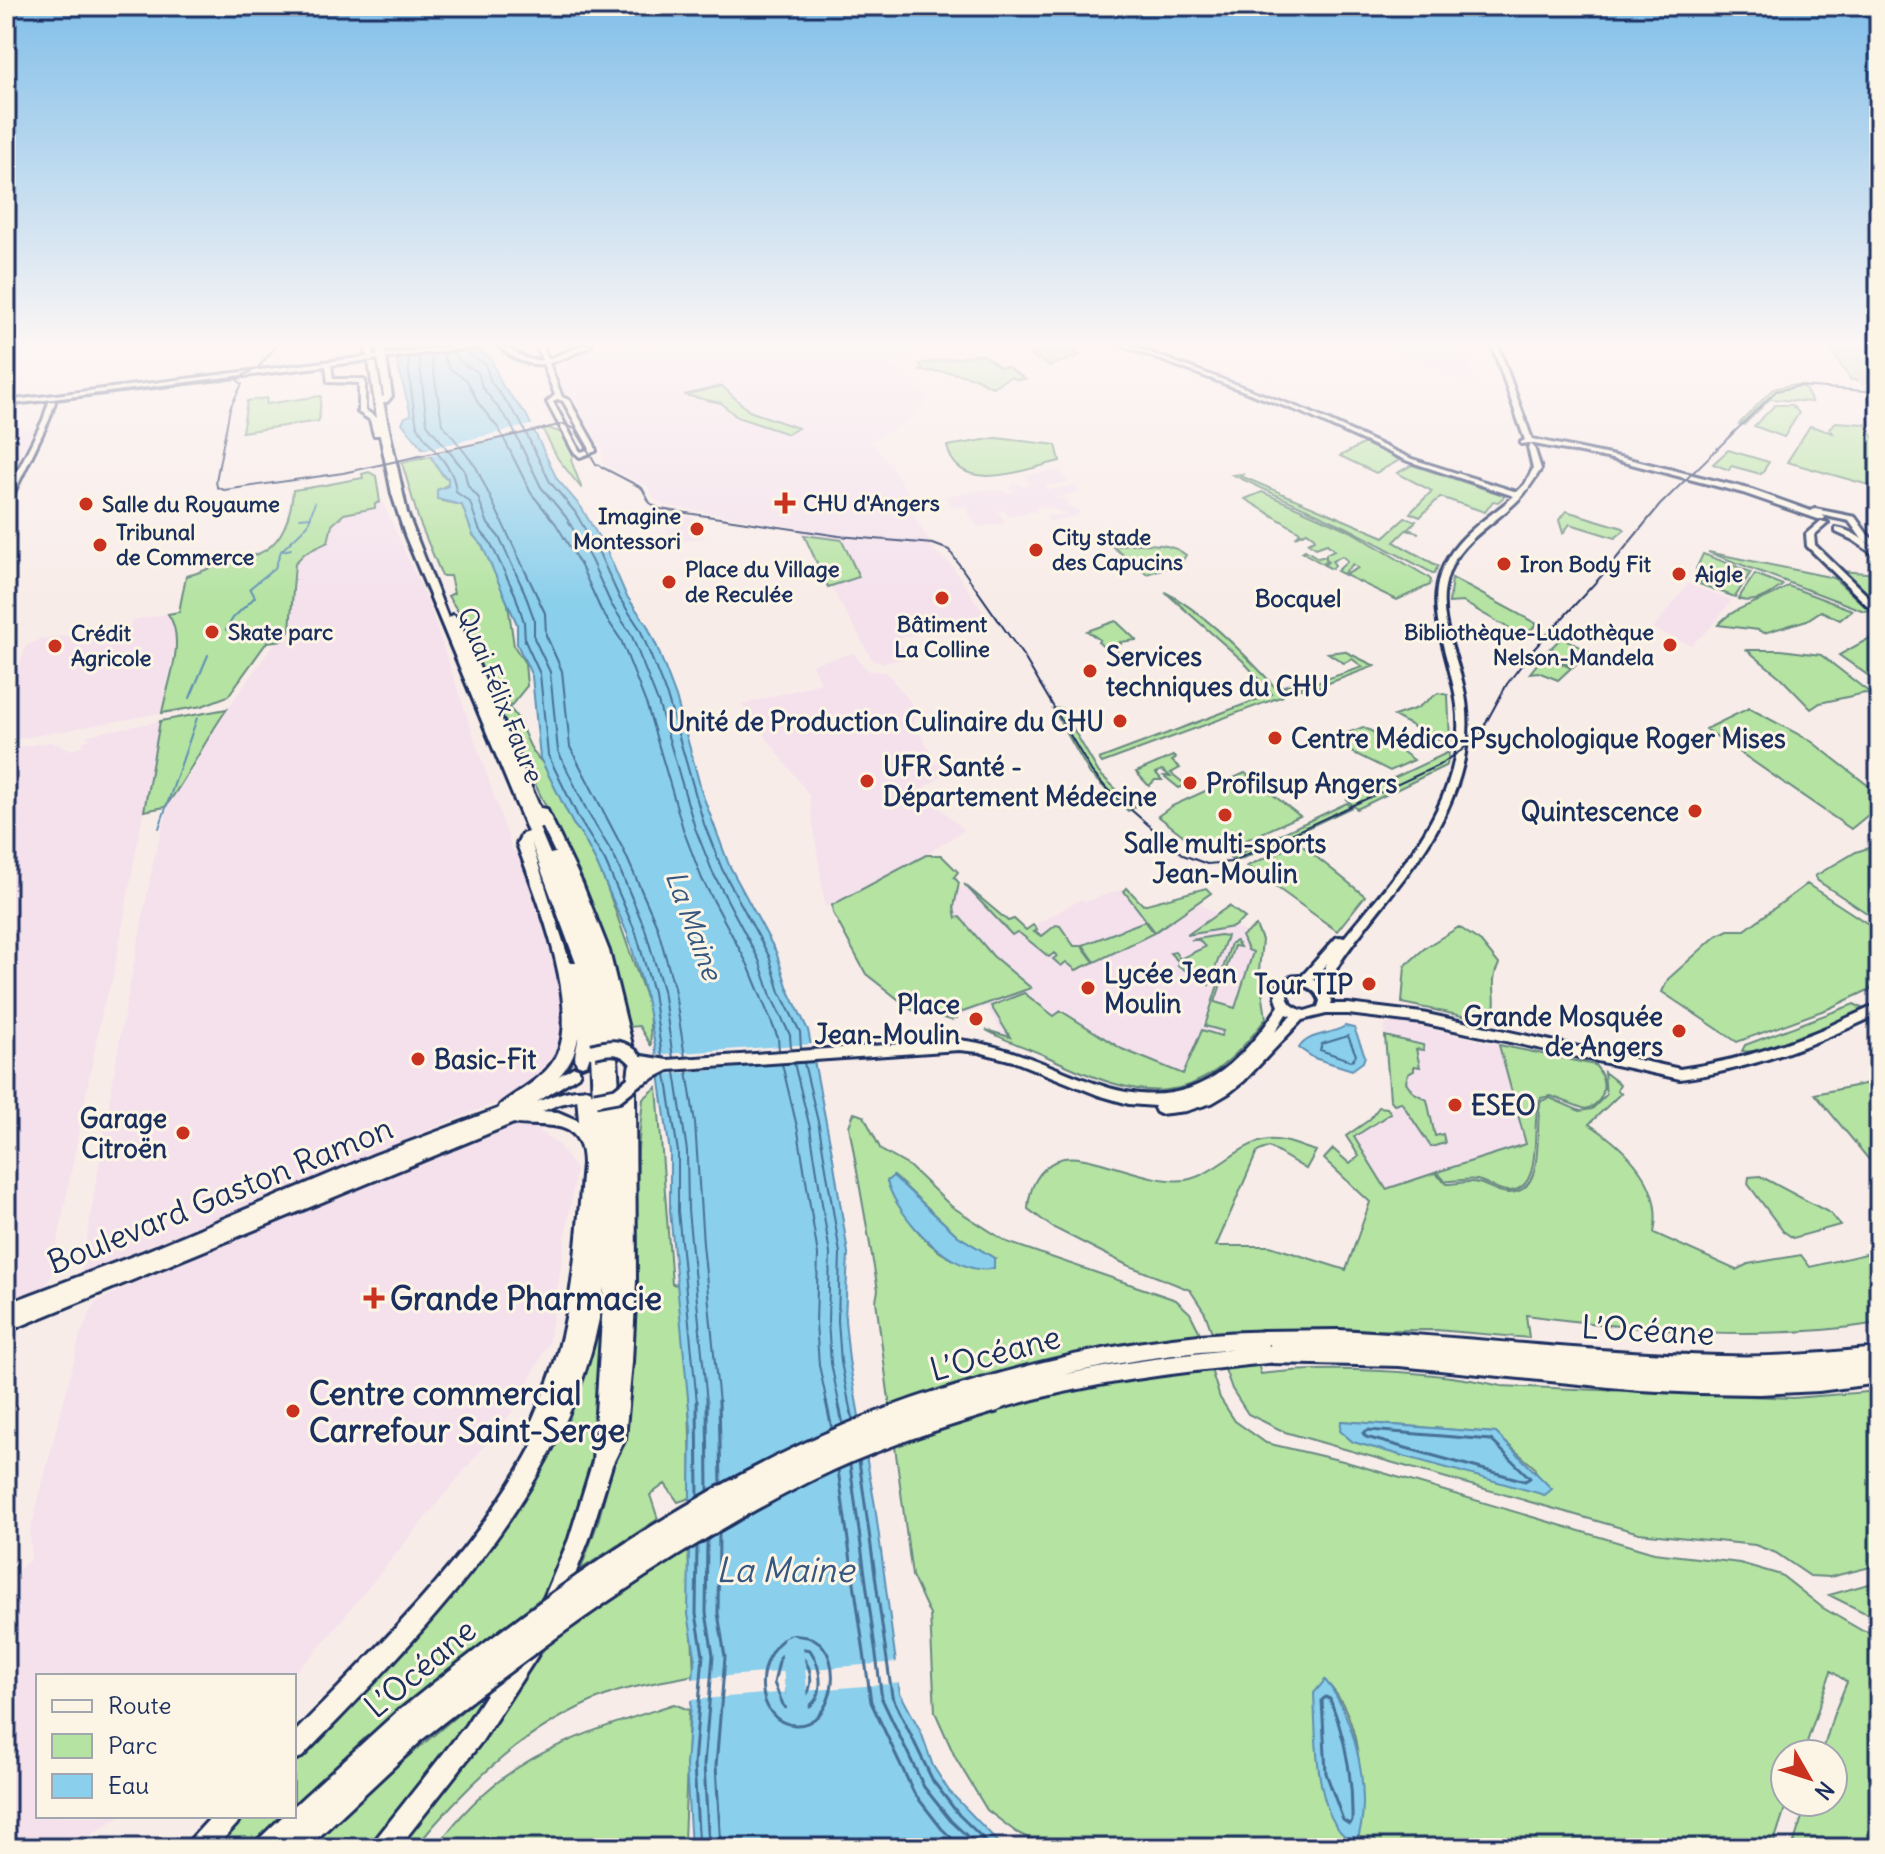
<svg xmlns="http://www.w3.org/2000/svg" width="1885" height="1854" font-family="Delius,sans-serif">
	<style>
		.built { fill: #f4e1ec }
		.green { fill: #b4e3a2; stroke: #688980; stroke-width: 2; fill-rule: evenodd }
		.water { fill: #8acfeb; stroke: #5e8fb3; stroke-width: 2 }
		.pier { fill: #f8ece8 }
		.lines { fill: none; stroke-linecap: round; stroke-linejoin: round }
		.shore-far1 { stroke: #476f96; stroke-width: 2 }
		.shore { stroke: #476f96; stroke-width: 3 }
		.stream { stroke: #5e8fb3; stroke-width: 2 }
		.river { fill: #8acfeb; fill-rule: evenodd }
		.highway-tunnel { stroke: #ccc6cc; stroke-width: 9; stroke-dasharray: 9 4; stroke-linecap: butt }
		.secondary-casing { stroke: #1b2f5e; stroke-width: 6 }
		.highway-casing { stroke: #1b2f5e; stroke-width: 6 }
		.secondary { fill: #fcf5e5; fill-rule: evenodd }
		.highway { fill: #fcf5e5; fill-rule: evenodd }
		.tram { stroke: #1b2f5e; stroke-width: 2 }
		.secondary-bridge-casing { stroke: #1b2f5e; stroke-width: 19; stroke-linecap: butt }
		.highway-bridge-far1-casing { stroke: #1b2f5e; stroke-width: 23; stroke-linecap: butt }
		.highway-bridge-casing { stroke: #1b2f5e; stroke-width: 27; stroke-linecap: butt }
		.secondary-bridge { stroke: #fcf5e5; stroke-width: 13 }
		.highway-bridge-far1 { stroke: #fcf5e5; stroke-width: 17 }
		.highway-bridge { stroke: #fcf5e5; stroke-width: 21 }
		.poi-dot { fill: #c8321e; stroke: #fcf5e5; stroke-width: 3 }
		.labels { text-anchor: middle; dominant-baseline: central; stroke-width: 6; stroke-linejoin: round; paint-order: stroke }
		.far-poi-label { font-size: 22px; font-weight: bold; fill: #1b2f5e; stroke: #fcf5e5; text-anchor: start }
		.far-neighbourhood-label { font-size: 24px; font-weight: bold; fill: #1b2f5e; stroke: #fcf5e5 }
		.poi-label { font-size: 26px; font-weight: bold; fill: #1b2f5e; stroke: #fcf5e5; text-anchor: start }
		.street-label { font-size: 26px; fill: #1b2f5e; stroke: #fcf5e5 }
		.water-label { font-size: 28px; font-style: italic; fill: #375781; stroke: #fcf5e5 }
		.near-street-label { font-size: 32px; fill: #1b2f5e; stroke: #fcf5e5 }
		.near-poi-label { font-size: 32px; font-weight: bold; fill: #1b2f5e; stroke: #fcf5e5; text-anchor: start }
		.near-water-label { font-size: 34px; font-style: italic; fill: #375781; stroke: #fcf5e5 }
	</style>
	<rect width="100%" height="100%" fill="#f8ece8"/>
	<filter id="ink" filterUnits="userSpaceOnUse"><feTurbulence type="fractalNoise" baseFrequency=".0125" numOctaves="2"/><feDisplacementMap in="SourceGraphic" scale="16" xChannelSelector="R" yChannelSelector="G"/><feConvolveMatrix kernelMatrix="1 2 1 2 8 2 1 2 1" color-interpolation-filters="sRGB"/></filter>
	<g filter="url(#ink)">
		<path class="built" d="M603 345H636L641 351 647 349 643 345H880L881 348 926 345 923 352 911 355 915 359 892 364 929 399 905 423 871 441 896 473 907 492 915 518 935 551 952 566 984 614 898 639 908 657 886 663 873 661 798 528 663 505 654 499 648 487 603 464 602 448 574 399 563 392 557 375 567 362Z
			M1393 345H1449L1465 351 1477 387 1392 352 1389 350Z
			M22 425 21 430 34 428 18 461 6 466V427Z
			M1060 470 1069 482 1045 486 1047 490 1076 485 1079 492 1053 498 1069 499 1064 501 1069 503 1067 506 1076 509 1079 513 1076 516 1049 521 1046 516 1064 515 1066 513 1045 506 1035 507 1037 511 1008 516 1004 510 998 511 1005 523 977 527 965 506 953 508 946 496 991 489 1013 493 1015 490 1009 488 1014 483 1026 487 1029 483 1024 475Z
			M382 501 429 605 512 849 521 858 542 914 563 985 564 1034 557 1052 544 1070 519 1093 81 1274 120 1037 154 858 170 800 192 771 205 740 276 641 283 640 290 630 295 563 305 553 328 542 332 525 344 514 374 508V504Z
			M684 516 694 517 705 537 674 544 665 529 679 527 676 517Z
			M1688 584 1732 600 1710 628 1691 645 1653 629Z
			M168 614 174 623 176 639 162 713 6 741V705L26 646 40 639 130 627 132 620Z
			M853 653 868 671 886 672 908 699 918 714 913 723 930 750 925 760 930 765 941 761 950 771 920 790 964 830 926 855 825 907 809 795 742 705 821 683 812 664Z
			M160 721 113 977 103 1007 51 1275 45 1288 6 1304V749L51 742 73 750 84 744 82 741 89 740 87 735Z
			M968 887 1008 921 1014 919 1027 930 1081 899 1084 902 1127 888 1143 905 1186 894 1262 944 1252 1031 1198 1077 1000 1035V1029L986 1006 957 1017 911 1006 957 888Z
			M1393 1020 1499 1045 1526 1144 1382 1191 1347 1138 1395 1106 1390 1099 1384 1027Z
			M510 1125 533 1127 558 1144 576 1170 549 1342 513 1411 313 1655 290 1676H38V1816H120L71 1848H6V1612L21 1567 31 1559 30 1532 81 1333 95 1303 132 1284Z"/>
		<path class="green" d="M1051 345H1063L1080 355 1050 366 1031 355Z
			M1828 346 1867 349 1879 365V382L1851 380Z
			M982 354 1000 367H1007L1025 379 1019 380 1010 377 992 387 975 378 948 372 918 371 923 369 919 364Z
			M1790 385H1803L1812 402 1770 399 1744 425 1739 424 1773 389Z
			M722 386 749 411 798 428 788 434 737 417 721 403 684 395Z
			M321 396 319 421 242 432 247 401 267 398 266 404Z
			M1775 405H1792L1799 413 1784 437 1754 426Z
			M1836 422 1865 424 1879 445V488L1787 462 1810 426 1833 433 1829 428Z
			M548 428 562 433 573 455 571 460 582 489 558 459 543 430Z
			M996 438 1056 445 1060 461C1025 469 958 497 947 446Z
			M1367 442 1400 460 1376 473 1340 456Z
			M1728 450 1769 462 1761 474 1731 466 1729 470 1713 464Z
			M430 456 444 477 448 478 449 484 437 490 442 501 462 505 473 535 482 545 507 597 514 646 525 663 527 686 509 708C524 720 524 746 542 762L596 856 649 1006 651 1046 639 1026 629 1027 609 950 586 890 485 680 470 630 448 596 454 593 450 576H442L419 521 402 463Z
			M1412 465 1503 495 1505 496 1498 502 1493 501 1485 512 1440 497 1420 517 1410 513 1432 491 1397 473Z
			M369 472 376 476 380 502 375 504V508L344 514 332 525 328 542 305 553 295 563 290 630 283 640 267 642 228 696 202 706 162 713C167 684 187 640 168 614L179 612 186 576C201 573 215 566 226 560 235 555 248 558 258 554 284 543 291 515 293 490 319 487 339 482 363 478L362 474Z
			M1244 474 1241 476 1384 537 1405 518 1416 521 1408 529 1419 533 1406 530 1394 542 1438 566 1434 574 1346 527 1233 475Z
			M1262 492 1350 531 1428 577 1431 580 1430 585 1397 600 1345 575 1358 568 1353 564 1343 574 1337 571 1348 561 1342 556 1332 561 1335 565 1332 569 1324 565 1328 562 1327 560 1323 564 1302 552 1305 550 1318 558 1326 556V560V554L1334 550 1327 544 1316 548 1308 543 1315 540 1314 537 1307 532 1297 536 1300 532 1245 499Z
			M1566 511 1623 528 1625 530 1615 538 1570 524 1563 533 1559 520Z
			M804 535 842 540 859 577 828 587Z
			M1127 544C1148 544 1169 542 1186 555L1181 563 1147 574 1113 547Z
			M1708 552 1834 578 1869 610 1864 611Z
			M1703 554 1751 572 1735 597 1699 584 1705 575 1696 569Z
			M1840 571 1879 574V608Z
			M1755 574 1783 585C1770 595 1755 605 1738 599Z
			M1452 578 1537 624 1524 637 1463 602 1449 603Z
			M1788 586 1852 610 1840 620 1821 611 1807 620 1764 633 1758 630 1718 625C1735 604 1765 603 1788 586Z
			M1165 592C1207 614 1251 660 1283 696L1102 763 1099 759 1272 694 1243 661Z
			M1116 621 1136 640 1120 642 1121 644 1113 647 1117 651 1110 653 1098 642 1100 640 1087 631Z
			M1879 633V683L1839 655Z
			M1562 637 1593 654 1573 667 1560 661 1552 647Z
			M1550 648 1558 662 1571 668 1558 680 1538 672 1530 673Z
			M1747 650H1781L1821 655 1879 700 1865 693 1820 703 1811 709 1780 677Z
			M1344 651 1375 666 1310 690 1281 687 1293 683 1299 688 1363 667 1352 659 1344 663 1328 653Z
			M1438 693 1448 695 1450 741 1434 738 1394 716 1417 708Z
			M1061 708 1099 773 1135 807 1128 811 1090 774 1053 709Z
			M1749 708 1811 741 1879 794V806L1851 829 1706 729Z
			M227 709C204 741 189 776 165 807L144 811 160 721Z
			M1363 727 1381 736 1414 760 1390 771 1334 743 1327 745 1329 740Z
			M1449 752 1447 765 1357 809 1347 800Z
			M1173 756 1176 758 1172 761 1180 768 1171 773 1186 785 1179 788 1164 776H1170L1162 770 1156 773 1162 780H1155L1149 786 1136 772Z
			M1245 773 1300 816 1226 849 1202 850 1158 816 1172 806Z
			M1347 803 1352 807 1239 860 1233 863 1230 858Z
			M1299 843 1365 896 1337 931 1247 866Z
			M1868 848 1879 854V921L1818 881 1815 876 1856 852Z
			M926 855H941L958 872 954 877 959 883 954 907 956 918 960 917 993 956 1031 988 957 1014V1018L951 1020 912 1010 866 974 833 913 832 905Z
			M964 884 1008 921 1014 919 1026 930 1033 925 1037 930 1034 932 1042 936 1056 925 1060 926 1074 946H1082L1094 962 1076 970 1066 962 1061 966 1053 959 1057 956 1054 953 1049 957 1022 935 1017 932 1012 935Z
			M1807 884 1879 931V985L1830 1008 1737 1042 1662 992 1668 979 1716 936 1728 930H1745Z
			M1127 888 1143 905 1206 888 1211 893 1155 932 1124 891Z
			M1229 906 1245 918 1233 927 1187 935Z
			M1145 921 1154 933 1095 962 1083 945Z
			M1256 926 1262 940 1259 971 1266 1018C1196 1113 1144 1102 1048 1057 1028 1047 1004 1041 986 1030L1010 1037 991 1006 1024 993 1054 1016 1061 1011 1122 1049 1183 1074 1202 1030 1221 1036 1223 1031 1205 1026 1231 943 1236 941 1240 947 1234 946 1215 1002 1235 1008 1253 952 1248 950 1242 936Z
			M1459 927 1481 942 1499 964C1488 984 1499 995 1493 1016L1485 1021 1402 1003 1405 966 1426 947Z
			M1220 935 1227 936 1209 985 1177 965 1179 962 1170 953 1175 952 1180 959 1205 947 1199 940H1191Z
			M1854 1004 1867 1011C1843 1021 1764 1056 1742 1051L1745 1045Z
			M1385 1036 1423 1045 1424 1050 1416 1049 1420 1067 1414 1066V1071L1408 1074 1406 1082 1413 1092 1427 1100 1435 1136 1443 1134 1445 1143 1431 1147 1401 1102 1394 1104 1390 1099Z
			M1499 1045 1595 1065C1608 1080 1607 1103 1585 1109L1551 1096 1541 1098C1528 1118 1548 1192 1507 1191 1496 1190 1487 1182 1477 1180 1467 1178 1455 1182 1445 1181L1437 1172 1526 1144Z
			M1604 1072 1620 1084 1617 1090 1621 1093 1589 1124C1626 1148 1664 1185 1654 1233L1736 1270 1748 1264 1801 1255 1810 1267 1879 1251V1323C1762 1342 1643 1331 1526 1315L1529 1338 1436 1330 1248 1331 1261 1374C1327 1365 1437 1371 1501 1386L1793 1398 1879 1391V1565L1830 1577 1810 1576 1776 1553 1755 1545 1639 1533 1285 1432 1248 1414 1232 1389 1205 1313 1190 1290 1127 1265 1052 1227 1028 1209C1029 1188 1038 1169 1058 1160 1084 1148 1146 1185 1185 1180 1216 1175 1237 1144 1268 1140 1283 1138 1301 1147 1316 1151L1306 1169 1269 1147 1257 1152 1216 1246H1270L1346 1270 1370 1202 1324 1159 1333 1149 1350 1164 1359 1156 1346 1136 1369 1120 1379 1107 1387 1108 1391 1113 1354 1137 1386 1189 1435 1173 1447 1184C1457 1184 1468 1180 1478 1183 1488 1185 1497 1193 1508 1193 1549 1194 1533 1122 1541 1101L1550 1098 1580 1111 1592 1109 1606 1095ZM1342 1421 1495 1433 1534 1467 1545 1495Z
			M1879 1081V1172L1815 1094Z
			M657 1087 672 1284 679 1285C687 1356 692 1427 690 1498L678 1502 665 1484 650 1495 658 1519 581 1569 598 1522 615 1458 635 1282 638 1149 643 1099Z
			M854 1113 864 1116 881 1150 909 1166 951 1206 1007 1242 1176 1300 1190 1313 1199 1331 1220 1398 1235 1421 1266 1443 1343 1461 1654 1553 1740 1563 1781 1575 1823 1608 1861 1630 1879 1634V1848H1792L1807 1802H1833V1754H1822L1833 1716 1847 1682 1831 1671 1803 1754H1785L1787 1802 1772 1848H1049L1016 1832 987 1810 955 1757 935 1712 930 1615 912 1576 876 1301 878 1290 849 1126ZM894 1176 958 1236 994 1258C982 1258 961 1263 950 1258 920 1243 901 1209 887 1181ZM1325 1681C1364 1717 1362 1786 1359 1835L1336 1825C1312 1768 1316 1740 1325 1681Z
			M1760 1176 1830 1213 1840 1225 1793 1238 1783 1231 1748 1184 1749 1177Z
			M603 1314 595 1448 573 1534 551 1590 403 1705 294 1808V1761L401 1651 452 1592 591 1347 599 1315Z
			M688 1548 694 1675C667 1681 636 1685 610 1694 530 1724 468 1782 415 1848H399L477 1745 549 1642Z
			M1879 1581V1620L1829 1595Z
			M504 1676 373 1848H311L359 1798Z
			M674 1704 689 1710 684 1842 659 1845V1848H436C500 1756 573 1737 674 1704Z
			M242 1816H285L247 1848H212Z"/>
		<path class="water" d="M398 345H470L490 357 503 387 526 414 557 479 581 507 607 551 626 595 647 625 657 647 676 697 702 793 729 865 776 952 788 989 808 1030 833 1158 848 1253 845 1320 849 1360 875 1506 900 1693 921 1732 933 1766 949 1791 1004 1848H691L686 1765 695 1655 688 1614 691 1429 670 1211V1153L655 1045 645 993 628 935 597 864 582 835 573 824 540 758 532 676 517 644V624L482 545 473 535 462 505 437 499V490L448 486V478C442 476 431 458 428 449H423L402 423 405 417 411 415 396 359 401 358Z
			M1345 1026 1354 1028 1365 1056 1363 1062 1352 1070 1314 1058 1299 1048C1309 1032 1330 1036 1345 1026Z
			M893 1176 958 1236 994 1258V1268C955 1280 896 1216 887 1181Z
			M1341 1421 1496 1433 1552 1489 1545 1495 1353 1442 1340 1431Z
			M1325 1680C1355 1714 1374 1800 1356 1843 1313 1827 1316 1731 1314 1693Z"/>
		<path class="pier" d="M535 424 539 430 446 452 426 457 420 451Z
			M813 1044 816 1061 659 1075 650 1058 651 1055Z
			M899 1662 902 1683 689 1700 690 1679Z"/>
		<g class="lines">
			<path class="shore-far1" d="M464 351 485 364 491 382 519 419 550 482 575 512 600 555 620 599 640 629 668 699 704 824 722 869 769 956 780 992 800 1032 801 1049
				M454 352 460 362 478 372 482 387 510 423 541 487 566 517 591 560 611 604 631 634 658 702 695 828 713 873 759 960 771 996 790 1035 791 1049
				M442 353 450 369 467 380 478 403 499 429 531 493 556 524 581 566 601 610 621 640 647 706 684 832 702 879 748 965 778 1038 779 1050
				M431 355 442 423 476 467 545 613 546 635 562 671 570 747 624 851 657 926 674 987 685 1057
				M419 356 427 424 464 470 468 486 478 497 488 524 499 537 524 591 534 619V638L550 672 558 751 588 813 614 856 645 929 663 990 673 1058
				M409 358C407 366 415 421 418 427 431 451 454 463 456 492L470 502 479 529 490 542 515 594 524 622 525 641 540 674 548 755 579 819 605 861 636 933 653 992 662 1057
				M1348 1036 1356 1055 1352 1061 1320 1050 1322 1044Z
				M794 1063 810 1128 830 1254 828 1322 831 1363 839 1403
				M804 1063 819 1126 840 1253 838 1321 841 1362 849 1403
				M782 1064 798 1131 818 1255 816 1323 819 1365 827 1403
				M687 1071 695 1123 703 1244 719 1403
				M675 1072 687 1151 688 1210 707 1403
				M666 1074 678 1152V1211L697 1403"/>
			<path class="shore" d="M697 1401 698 1497
				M707 1401 708 1491
				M719 1401 721 1484
				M826 1401 832 1429
				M838 1401 843 1424
				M849 1401 853 1420
				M1368 1430 1491 1440 1530 1478 1525 1481 1366 1437 1363 1433Z
				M859 1461 892 1696 933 1781 959 1815 993 1848
				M850 1465 882 1699 924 1787 951 1821 980 1848
				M838 1470 871 1702 914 1793 942 1829 962 1848
				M719 1533 718 1613 725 1657 716 1766 721 1848
				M707 1540 706 1613 713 1655 704 1765 709 1848
				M697 1547 696 1614 703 1655 694 1765 699 1848
				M790 1635C797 1636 808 1636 814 1639 846 1656 834 1727 795 1725 754 1723 751 1655 790 1635Z
				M794 1647 810 1650C827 1675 825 1720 784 1707L774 1683 780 1657Z
				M802 1657C814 1670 815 1696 796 1702L787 1694 785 1666 791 1658Z
				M1326 1697 1330 1699C1346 1739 1353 1778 1352 1821L1349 1824 1343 1820 1326 1773 1322 1700Z"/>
			<path class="stream" d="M300 518 311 517
				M283 551 291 549
				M226 630 233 618 255 597 250 588 275 568 281 551 308 525 315 502
				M190 698 208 655
				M159 828 197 718"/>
			<path class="river" d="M792 1635 800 1638 803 1646 809 1709 806 1717 798 1720 790 1717 787 1709 781 1646 784 1638Z"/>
			<path class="highway-tunnel" d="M1837 345 1879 401
				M376 354 377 362"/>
			<defs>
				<path id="secondary" d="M464 345H481L478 347 331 365 333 379H362L365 381V412L362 414 359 412V383L328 382 326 366 6 405V401Z
					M497 345C515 345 516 362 542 360L536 345H542L548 359 584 345H592L567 357 549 363 562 397 569 400 594 444 596 451 580 457 573 451 547 402 555 395 543 364C523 366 512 357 497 345ZM557 399 563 401 590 449 581 452 579 450 553 402Z
					M1121 345H1129L1307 411 1412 459 1517 492 1525 484 1533 469 1528 447 1531 445 1534 447 1541 469C1534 480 1528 490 1519 499 1494 525 1458 540 1447 578 1436 615 1455 650 1463 685 1472 723 1467 762 1452 798 1433 846 1399 884 1368 924 1352 946 1334 965 1328 991L1332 1001 1331 1004H1348L1422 1013 1680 1069C1732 1062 1780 1047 1828 1027 1845 1019 1862 1011 1879 1004V1014C1815 1044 1750 1070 1680 1079L1422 1023 1348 1014H1326L1302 1020 1244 1081 1229 1093 1212 1103 1186 1111 1160 1114 1156 1112 1154 1108 1155 1106 1129 1104 1098 1095 1013 1061 979 1052 959 1050 669 1070 636 1087 632 1088 628 1087 626 1083C630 1074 628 1065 632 1056L636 1055 667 1060 959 1040C1011 1046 1046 1066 1094 1083 1182 1115 1231 1078 1279 1006 1270 987 1282 975 1302 976L1336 938 1340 937 1344 938C1388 884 1441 828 1455 757 1460 733 1459 708 1453 684 1442 634 1419 589 1458 544 1474 525 1496 512 1514 496L1408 461 1303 413ZM1327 963 1318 982 1313 979ZM1295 985C1307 985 1316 989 1320 1001L1318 1007 1305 1011C1294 1008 1286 1003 1287 991ZM1286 1014 1291 1016 1275 1032Z
					M1492 345H1498L1532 439 1624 458 1749 489 1811 511 1815 509 1855 517 1868 535 1879 544V550L1862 539 1849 521 1821 515 1825 517 1824 519H1818L1743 493 1612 459 1529 443 1521 444V442L1525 440Z
					M52 400 55 402 49 420 10 501 6 503V494L43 420 49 402Z
					M1821 521 1828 523 1814 535 1815 545 1879 607V614H1876L1807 546 1806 534Z
					M1836 528C1853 530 1866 542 1879 552V558L1853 540 1836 532Z
					M574 1067 578 1068 580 1072 578 1076 537 1102C552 1096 570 1088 586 1090L588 1094 586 1098 560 1104 6 1332V1304L144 1252 375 1155 500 1108 525 1096Z"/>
				<path id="highway" d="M365 345H373V356H367Z
					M376 345H384L392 396 387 402H383L407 513 448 618 453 615 458 618 540 808 547 809 548 812 582 883 609 951 633 1049 630 1054 625 1056 620 1054 616 1042 619 1088 621 1083 627 1081 633 1083 635 1088 636 1281 632 1362 625 1439 612 1465 589 1539 560 1613 552 1616 544 1613 541 1605 569 1539 593 1461 604 1287C582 1476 428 1627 302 1757L294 1760V1733C378 1647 477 1551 533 1444L529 1442 526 1435C538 1406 551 1379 559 1348 575 1288 578 1225 583 1164 583 1111 537 1131 509 1122L507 1117 500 1115 498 1110 500 1105C518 1091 545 1078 556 1057 582 1007 536 895 517 844L522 834 528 832 405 535 392 494 380 435H374L370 420 358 412 365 410 377 418 369 361 376 363 382 397 384 396ZM539 828H543L555 853 550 854ZM531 842 576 963H570ZM578 1037C579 1046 572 1055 577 1064L582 1066 587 1064 591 1052 593 1101 591 1091 585 1089 579 1091 577 1096 579 1121 558 1112 518 1110C545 1090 573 1072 578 1037Z
					M1339 1330C1467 1337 1594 1353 1721 1356 1774 1358 1827 1353 1879 1348V1383L1819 1391 1759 1394 1699 1393 1639 1390 1399 1366 1271 1363 1264 1361 1262 1354 1264 1349 1255 1347 1253 1340 1255 1333 1262 1331Z
					M529 1637 537 1640 540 1648 537 1656 482 1741 398 1848H371L375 1840 466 1725 521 1640Z
					M407 1707 415 1710 418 1718 416 1724 420 1726 423 1734 420 1742 307 1848H254L258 1840 283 1816H294V1806L399 1710Z
					M212 1816H241L237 1824 215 1848H186L190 1840Z"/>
			</defs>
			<use href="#secondary" class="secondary-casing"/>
			<use href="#highway" class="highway-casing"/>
			<use href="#secondary" class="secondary"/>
			<use href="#highway" class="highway"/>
			<path class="tram" d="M221 379H236L242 384 230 408 216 481 217 487 224 490 343 473 564 424 575 429 596 464 642 488 650 503 660 509 839 536 933 544 949 550 1024 657 1092 772 1107 789 1183 855 1207 864 1231 862 1439 765 1462 750 1482 730 1507 684 1533 650 1606 571 1660 505 1776 391 1799 386 1879 392
				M6 406 242 376 258 368 277 345"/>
			<defs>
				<path id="secondary-bridge" d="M593 1051C610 1046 624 1045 636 1060
					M595 1099 617 1095 632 1083"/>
				<path id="highway-bridge-far1" d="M932 1403C1038 1368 1151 1342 1262 1340
					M989 1403C1081 1374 1175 1364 1271 1354"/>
				<path id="highway-bridge" d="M407 1718C567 1588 740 1465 939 1401
					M412 1734C537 1635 664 1542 807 1471 867 1441 931 1420 995 1401"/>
			</defs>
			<use href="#secondary-bridge" class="secondary-bridge-casing"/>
			<use href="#highway-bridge-far1" class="highway-bridge-far1-casing"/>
			<use href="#highway-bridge" class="highway-bridge-casing"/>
			<use href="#secondary-bridge" class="secondary-bridge"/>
			<use href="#highway-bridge-far1" class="highway-bridge-far1"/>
			<use href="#highway-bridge" class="highway-bridge"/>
		</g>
	</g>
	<linearGradient id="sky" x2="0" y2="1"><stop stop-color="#82bfe9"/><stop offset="0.57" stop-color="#fcf6f5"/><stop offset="1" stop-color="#fcf6f5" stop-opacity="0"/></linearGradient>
	<rect width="1885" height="604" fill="url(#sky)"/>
	<g class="poi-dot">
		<path d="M781 491h8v8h8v8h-8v8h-8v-8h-8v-8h8z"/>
		<circle cx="86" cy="504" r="8"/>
		<circle cx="697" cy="529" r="8"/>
		<circle cx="100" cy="545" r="8"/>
		<circle cx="1036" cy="550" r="8"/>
		<circle cx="1504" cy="564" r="8"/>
		<circle cx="1679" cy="574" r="8"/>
		<circle cx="669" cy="582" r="8"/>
		<circle cx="942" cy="598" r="8"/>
		<circle cx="212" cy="632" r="8"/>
		<circle cx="1670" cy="645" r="8"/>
		<circle cx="55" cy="646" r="8"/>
		<circle cx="1090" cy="671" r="8"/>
		<circle cx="1120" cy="721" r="8"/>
		<circle cx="1275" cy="738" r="8"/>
		<circle cx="867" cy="781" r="8"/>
		<circle cx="1190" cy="783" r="8"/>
		<circle cx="1695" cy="811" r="8"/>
		<circle cx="1225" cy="815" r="8"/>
		<circle cx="1369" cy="984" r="8"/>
		<circle cx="1088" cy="988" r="8"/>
		<circle cx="976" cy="1019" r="8"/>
		<circle cx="1679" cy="1031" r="8"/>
		<circle cx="418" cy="1059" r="8"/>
		<circle cx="1455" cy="1105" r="8"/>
		<circle cx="183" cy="1133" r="8"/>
		<path d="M370 1286h8v8h8v8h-8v8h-8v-8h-8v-8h8z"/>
		<circle cx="293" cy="1411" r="8"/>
	</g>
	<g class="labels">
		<g class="far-poi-label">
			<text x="803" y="503">CHU d'Angers</text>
			<text x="102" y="504">Salle du Royaume</text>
			<text x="681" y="516" text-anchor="end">Imagine<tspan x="681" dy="25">Montessori</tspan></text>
			<text x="116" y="532">Tribunal<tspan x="116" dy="25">de Commerce</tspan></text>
			<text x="1052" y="537">City stade<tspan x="1052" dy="25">des Capucins</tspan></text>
			<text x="1520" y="564">Iron Body Fit</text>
			<text x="685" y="569">Place du Village<tspan x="685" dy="25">de Reculée</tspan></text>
			<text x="1695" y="574">Aigle</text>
			<text x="942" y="624" text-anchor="middle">Bâtiment<tspan x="942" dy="25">La Colline</tspan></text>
			<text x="228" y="632">Skate parc</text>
			<text x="1654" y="632" text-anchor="end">Bibliothèque-Ludothèque<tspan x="1654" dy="25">Nelson-Mandela</tspan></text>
			<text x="71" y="633">Crédit<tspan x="71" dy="25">Agricole</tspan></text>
		</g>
		<g class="far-neighbourhood-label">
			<text x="1298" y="598">Bocquel</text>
		</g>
		<g class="poi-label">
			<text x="1106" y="656">Services<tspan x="1106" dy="30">techniques du CHU</tspan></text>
			<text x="1104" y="721" text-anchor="end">Unité de Production Culinaire du CHU</text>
			<text x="1291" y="738">Centre Médico-Psychologique Roger Mises</text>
			<text x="883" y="766">UFR Santé -<tspan x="883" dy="30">Département Médecine</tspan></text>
			<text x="1206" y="783">Profilsup Angers</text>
			<text x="1679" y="811" text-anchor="end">Quintescence</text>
			<text x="1225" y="843" text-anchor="middle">Salle multi-sports<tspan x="1225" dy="30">Jean-Moulin</tspan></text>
			<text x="1104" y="973">Lycée Jean<tspan x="1104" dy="30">Moulin</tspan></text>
			<text x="1353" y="984" text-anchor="end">Tour TIP</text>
			<text x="960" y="1004" text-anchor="end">Place<tspan x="960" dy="30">Jean-Moulin</tspan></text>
			<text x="1663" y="1016" text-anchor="end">Grande Mosquée<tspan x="1663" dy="30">de Angers</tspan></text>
			<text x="434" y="1059">Basic-Fit</text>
			<text x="1471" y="1105">ESEO</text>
			<text x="167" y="1118" text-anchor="end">Garage<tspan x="167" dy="30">Citroën</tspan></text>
		</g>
		<g class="street-label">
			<text transform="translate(501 695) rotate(68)">Quai Félix Faure</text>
		</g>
		<g class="water-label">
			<text transform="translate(694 925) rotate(70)">La Maine</text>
		</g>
		<g class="near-street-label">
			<text transform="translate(220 1195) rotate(-22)">Boulevard Gaston Ramon</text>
			<text transform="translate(1648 1330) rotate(3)">L’Océane</text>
			<text transform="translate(995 1353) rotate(-15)">L’Océane</text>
			<text transform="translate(420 1668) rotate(-40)">L’Océane</text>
		</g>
		<g class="near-poi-label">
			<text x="390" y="1298">Grande Pharmacie</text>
			<text x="309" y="1393">Centre commercial<tspan x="309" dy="37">Carrefour Saint-Serge</tspan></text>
		</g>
		<g class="near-water-label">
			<text x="785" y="1569">La Maine</text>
		</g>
	</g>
	<rect width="1885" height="1854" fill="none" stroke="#fcf5e5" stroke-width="32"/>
	<rect x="16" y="16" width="1853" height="1822" fill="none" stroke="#1b2f5e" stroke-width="3" filter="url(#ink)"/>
	<rect x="36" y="1674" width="260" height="144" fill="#fcf5e5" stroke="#a2a6af" stroke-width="2"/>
	<rect x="52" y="1700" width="40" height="12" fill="#fcf5e5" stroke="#a2a6af" stroke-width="2"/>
	<text x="108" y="1714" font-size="24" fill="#1b2f5e">Route</text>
	<rect x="52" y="1734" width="40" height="24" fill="#b4e3a2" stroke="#a2a6af" stroke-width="2"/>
	<text x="108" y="1754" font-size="24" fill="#1b2f5e">Parc</text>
	<rect x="52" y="1774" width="40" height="24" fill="#8acfeb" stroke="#a2a6af" stroke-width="2"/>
	<text x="108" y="1794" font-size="24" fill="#1b2f5e">Eau</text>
	<g transform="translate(1809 1778) rotate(129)"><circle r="38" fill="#fcf5e5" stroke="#a2a6af" stroke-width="2"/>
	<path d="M0-6L14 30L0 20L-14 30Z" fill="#c8321e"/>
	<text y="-12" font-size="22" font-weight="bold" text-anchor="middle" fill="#1b2f5e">N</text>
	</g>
</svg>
